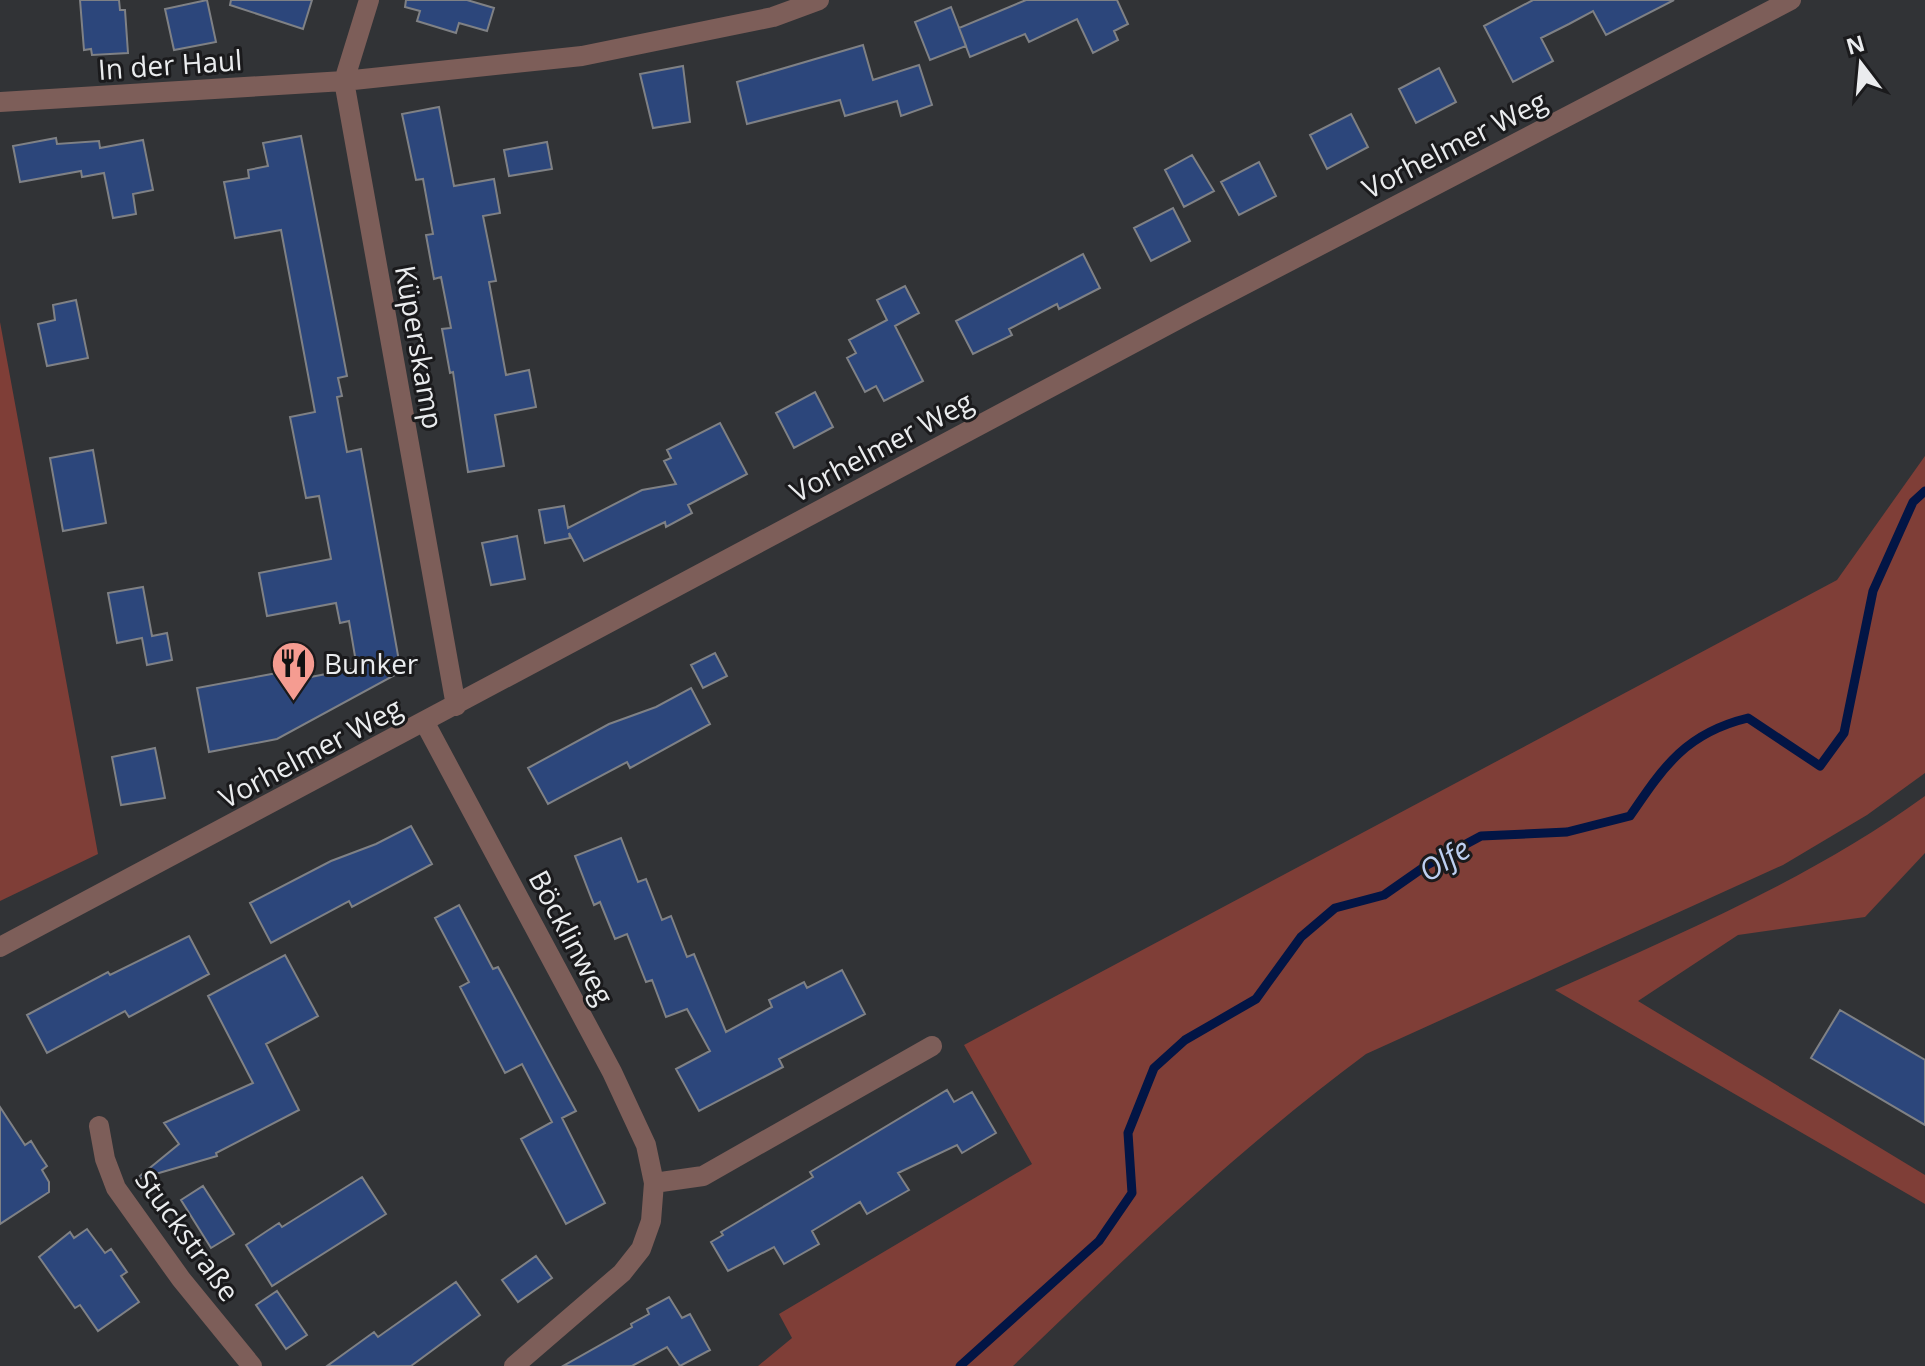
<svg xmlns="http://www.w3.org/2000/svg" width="1925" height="1366" font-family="'Open Sans',sans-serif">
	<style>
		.green { fill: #7f3e37 }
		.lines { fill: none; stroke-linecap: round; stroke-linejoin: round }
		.stream { stroke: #021545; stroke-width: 9 }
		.building { fill: #2c467b; stroke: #7f8185; stroke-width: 2 }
		.street { stroke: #7d5e59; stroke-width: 20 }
		.labels { text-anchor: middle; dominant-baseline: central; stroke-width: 6; stroke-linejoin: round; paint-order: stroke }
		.street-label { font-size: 28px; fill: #eaecee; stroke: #1a1a1c }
		.poi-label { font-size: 28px; fill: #eaecee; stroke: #1a1a1c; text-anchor: start }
		.water-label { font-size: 30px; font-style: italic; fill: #bdcff0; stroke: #1a1a1c }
	</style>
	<rect width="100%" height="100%" fill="#313336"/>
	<path class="green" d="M0 322 98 854 0 901Z
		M1925 456V773L1867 815 1783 865 1366 1054C1239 1148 1126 1257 1013 1366H758L792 1338 779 1314 1032 1164 964 1045 1837 580Z
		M1925 796V853L1865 917 1738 935 1638 1001 1925 1175V1204L1555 990C1683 932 1811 879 1925 796Z"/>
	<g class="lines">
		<path class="stream" d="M960 1366 1099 1241 1132 1193 1128 1133 1154 1068 1185 1040 1256 999 1301 937 1335 908 1384 895 1427 865 1481 836 1567 832 1630 816C1664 766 1686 733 1748 718L1820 766 1844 733 1873 591 1913 502 1925 491"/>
	</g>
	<path class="building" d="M80 0H119L120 10H125L128 53 92 55 91 49 84 50Z
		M207 0 216 42 174 50 165 9Z
		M231 0H312L303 29 230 5Z
		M406 0H467L494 8 487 31 459 23 456 33 417 21 420 11 405 7Z
		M1026 0H1117L1128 24 1114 31 1118 40 1093 53 1077 19 1029 42 1025 34 970 57 959 28Z
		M1533 0H1674L1606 35 1593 11 1569 24 1541 38 1553 61 1513 82 1484 26Z
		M951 7 966 46 930 60 915 22Z
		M863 45 873 80 919 65 932 105 901 116 897 101 845 116 840 100 747 124 737 82Z
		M683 66 690 122 653 128 640 74Z
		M1439 68 1456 102 1416 123 1399 89Z
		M439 107 454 186 494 179 500 213 483 216 496 281 489 282 506 375 529 370 536 407 495 415 504 466 468 472 453 372 450 373 442 329 451 328 441 277 434 279 426 235 433 234 423 179 416 180 402 114Z
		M1351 114 1368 147 1327 169 1310 135Z
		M301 136 347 376 338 378 342 396 337 397 347 452 361 449 399 661 416 657 417 663 277 739 209 752 197 688 288 671 290 681 357 668 349 621 340 623 336 603 267 616 259 573 331 559 319 496 306 498 290 417 315 412 281 230 235 238 224 182 249 178 248 170 268 166 263 143Z
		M56 138 57 144 99 141 100 148 143 140 153 190 133 194 136 214 113 218 104 173 82 177 81 171 20 182 13 146Z
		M547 142 552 169 509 176 504 150Z
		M1192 155 1214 191 1184 207 1165 170Z
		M1259 162 1276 196 1239 215 1221 182Z
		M1173 208 1190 241 1151 261 1134 228Z
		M1083 254 1100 288 1059 309 1057 304 1009 329 1012 335 973 354 956 321Z
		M905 286 919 313 895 326 923 381 884 401 876 386 865 392 847 358 856 353 849 340 887 320 877 300Z
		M76 300 88 358 47 366 38 324 55 320 53 305Z
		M815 392 833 427 794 448 776 413Z
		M720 423 747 474 688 505 692 513 666 527 665 522 584 561 569 533 570 538 545 543 539 510 564 506 568 528 642 490 676 484 664 461 671 458 667 450Z
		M93 450 106 523 63 531 50 458Z
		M517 536 525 579 491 585 482 543Z
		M143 587 152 636 167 633 172 660 147 665 142 638 117 643 108 593Z
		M715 653 727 676 703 688 691 665Z
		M691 688 710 724 630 768 627 762 548 804 528 768 609 724 656 707Z
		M155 748 165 798 121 805 112 757Z
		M411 826 432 864 352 907 349 901 271 943 250 903 331 861 376 844Z
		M621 838 638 882 646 879 662 920 671 916 687 957 694 954 726 1032 772 1007 769 1000 804 982 807 988 842 970 865 1014 779 1059 783 1067 699 1111 676 1069 710 1051 687 1009 666 1017 652 980 646 982 627 934 615 939 600 902 594 905 575 856Z
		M459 905 493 969 498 967 576 1111 562 1118 605 1203 566 1224 521 1139 552 1122 522 1064 505 1073 460 987 469 982 435 918Z
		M189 936 209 974 129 1017 125 1011 47 1053 27 1015 108 972 110 975Z
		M285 955 318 1016 266 1044 299 1110 216 1153 217 1156 135 1180 179 1144 164 1123 253 1083 208 996Z
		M1840 1010 1925 1060V1125L1811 1058Z
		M947 1090 954 1102 972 1092 996 1133 962 1153 957 1145 898 1173 909 1190 867 1214 860 1202 812 1231 819 1244 784 1264 774 1247 728 1271 711 1242 723 1235 721 1232 813 1177 810 1172Z
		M0 1107 25 1145 31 1141 39 1154 47 1166 42 1170 49 1182V1192L0 1224Z
		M362 1177 386 1214 272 1286 246 1245 279 1223 282 1227Z
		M203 1186 234 1234 211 1248 181 1200Z
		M87 1229 105 1253 111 1249 127 1272 121 1276 139 1302 98 1331 80 1305 75 1308 39 1257 70 1232 74 1238Z
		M536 1256 552 1278 518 1302 502 1280Z
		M456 1282 480 1315 411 1366H327L374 1332 378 1337Z
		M277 1291 307 1335 286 1349 256 1305Z
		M669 1297 682 1318 690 1314 710 1350 680 1366 667 1347 632 1366H563L632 1327 631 1324 649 1314 647 1309Z"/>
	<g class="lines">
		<path class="street" d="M369 0 344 81 456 706
			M0 102 344 81 582 56 773 17 819 0
			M425 723 612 1072 646 1145 654 1183 651 1221 641 1249 622 1273 514 1366
			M0 947 1188 314 1791 0
			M99 1126 105 1159 116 1188 181 1279 252 1366
			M654 1183 703 1176 932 1046"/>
	</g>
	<defs>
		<symbol id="restaurant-pin" viewBox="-11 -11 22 30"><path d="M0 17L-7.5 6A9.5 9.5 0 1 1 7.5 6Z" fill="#f59c91" stroke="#1a1a1c"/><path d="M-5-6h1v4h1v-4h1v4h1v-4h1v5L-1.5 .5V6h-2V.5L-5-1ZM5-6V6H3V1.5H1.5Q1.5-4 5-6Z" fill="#111"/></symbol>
	</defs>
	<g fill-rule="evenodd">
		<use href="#restaurant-pin" x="268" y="638" width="51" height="69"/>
	</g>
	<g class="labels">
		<g class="street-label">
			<text transform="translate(170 64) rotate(-4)">In der Haul</text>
			<text transform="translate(1454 144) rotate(-27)">Vorhelmer Weg</text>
			<text transform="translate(420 347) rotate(80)">Küperskamp</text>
			<text transform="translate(881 446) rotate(-28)">Vorhelmer Weg</text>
			<text transform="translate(310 752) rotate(-28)">Vorhelmer Weg</text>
			<text transform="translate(572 937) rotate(62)">Böcklinweg</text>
			<text transform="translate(188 1235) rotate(54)">Stuckstraße</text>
		</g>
		<g class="poi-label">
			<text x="324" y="663">Bunker</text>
		</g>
		<g class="water-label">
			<text transform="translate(1444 859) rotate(-32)">Olfe</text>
		</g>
	</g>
	<g transform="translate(1861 64) rotate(344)" stroke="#1a1a1c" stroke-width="6" paint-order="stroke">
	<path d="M0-6L14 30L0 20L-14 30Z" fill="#eaecee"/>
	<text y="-12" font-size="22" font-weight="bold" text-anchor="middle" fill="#eaecee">N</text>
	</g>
</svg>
